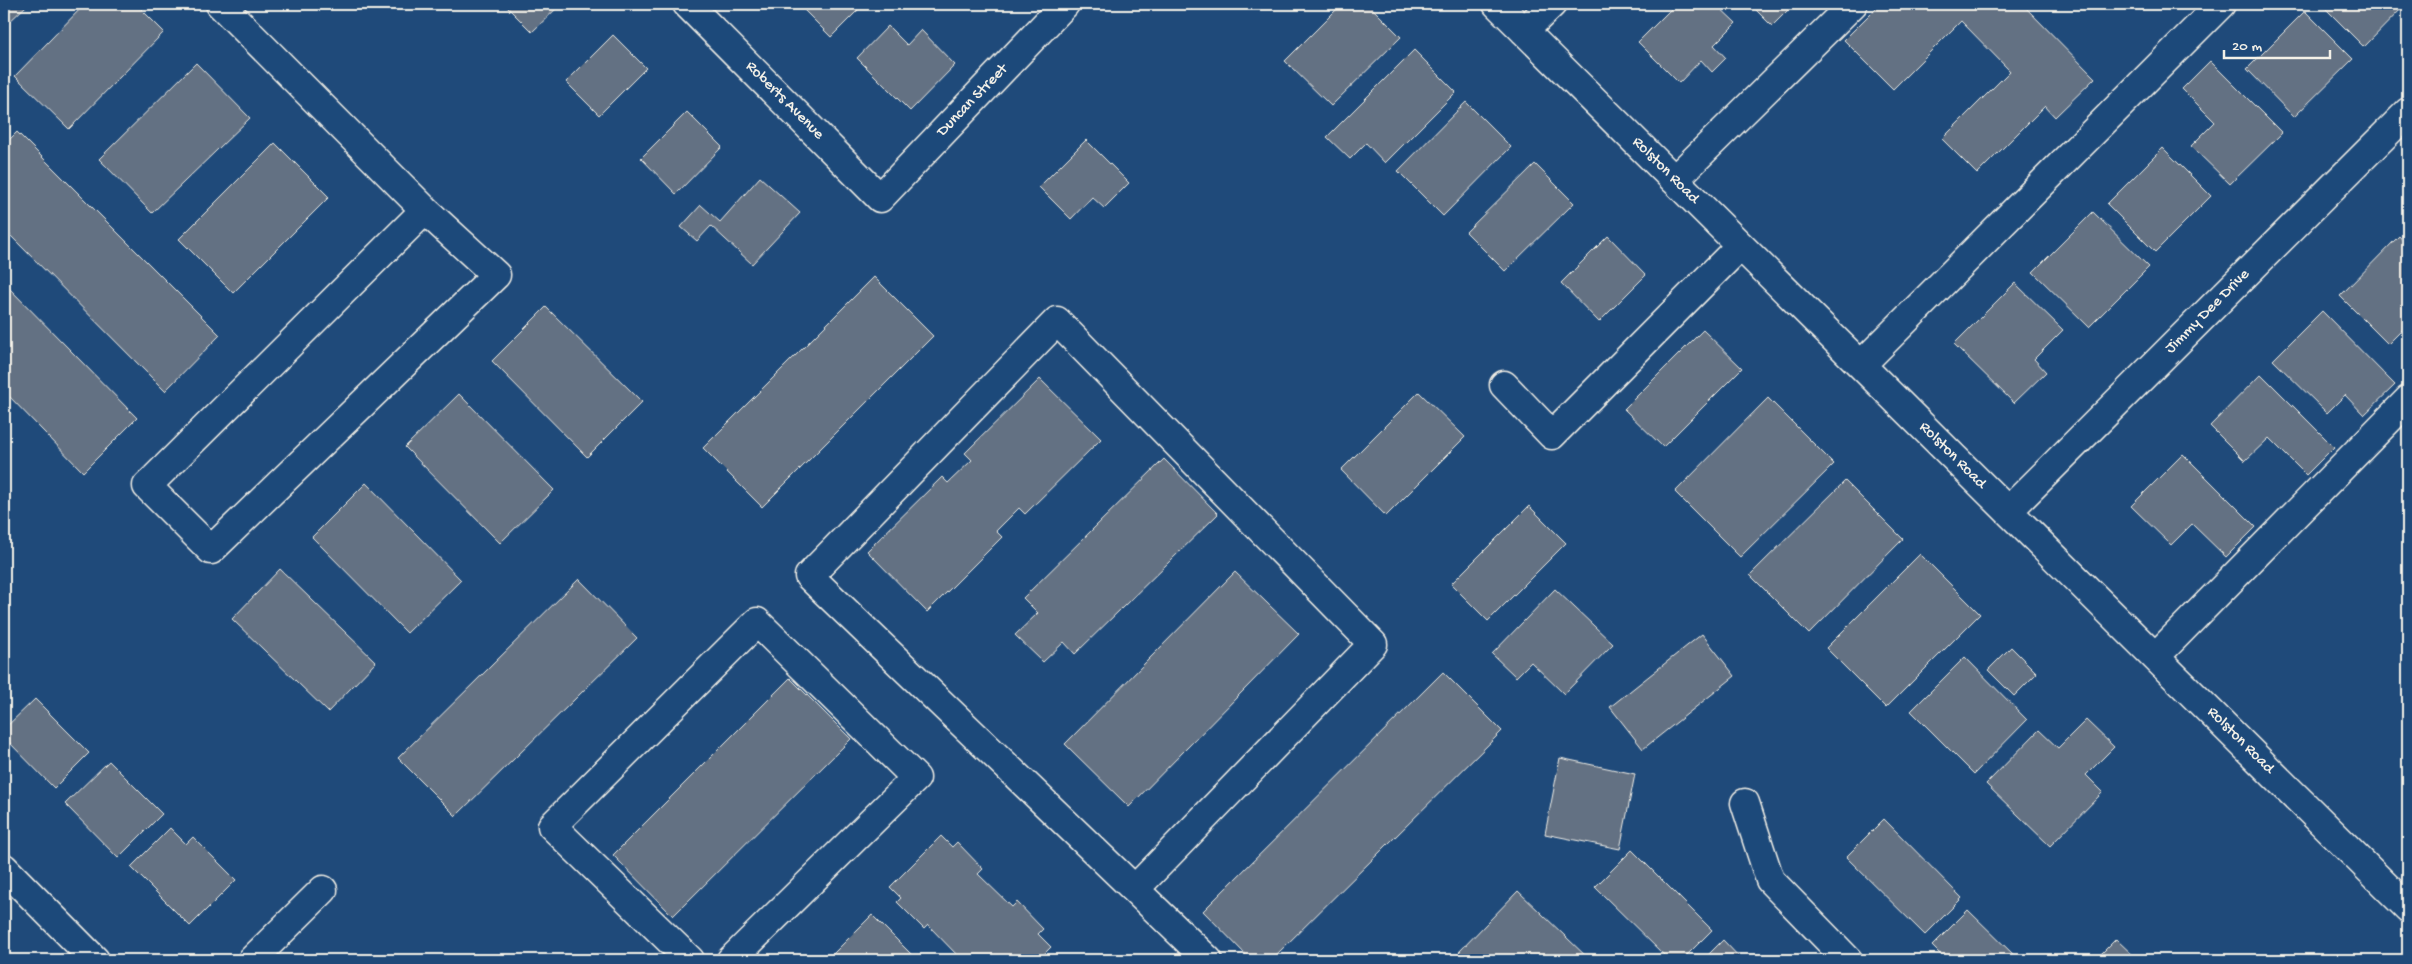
<svg xmlns="http://www.w3.org/2000/svg" width="2412" height="964" font-family="'Gochi Hand',sans-serif">
	<style>
		.building { fill: #647183; stroke: #f4f1e8 }
		.lines { fill: none; stroke-linecap: round; stroke-linejoin: round }
		.minor-casing { stroke: #f4f1e8; stroke-width: 31 }
		.minor { stroke: #1f4a7a; stroke-width: 28 }
		.labels { text-anchor: middle; dominant-baseline: central; stroke-width: 4; stroke-linejoin: round; paint-order: stroke }
		.street-label { font-size: 16px; fill: #f4f1e8; stroke: #1f4a7a }
	</style>
	<rect width="100%" height="100%" fill="#1f4a7a"/>
	<filter id="ink" filterUnits="userSpaceOnUse"><feTurbulence type="fractalNoise" baseFrequency=".02" numOctaves="2"/><feDisplacementMap in="SourceGraphic" scale="10" xChannelSelector="R" yChannelSelector="G"/><feConvolveMatrix kernelMatrix="1 2 1 2 8 2 1 2 1" color-interpolation-filters="sRGB"/></filter>
	<g filter="url(#ink)">
		<path class="building" d="M4 4H28L4 27Z
			M85 4H136L164 32 69 129 15 76Z
			M504 4H561L532 32Z
			M804 4H864L831 37 801 7Z
			M1342 4H1368L1401 37 1331 106 1285 61Z
			M1676 4H1716L1736 23 1714 45 1726 58 1712 72 1701 60 1679 83 1638 42Z
			M1750 4H1794L1772 26Z
			M1880 4H2022L2095 78 2055 117 2045 106 1977 174 1942 139 2010 71 1961 21 1893 89 1844 40Z
			M2321 4H2406L2364 47Z
			M2305 11 2353 59 2294 117 2247 69Z
			M888 26 907 45 921 30 955 65 910 111 857 58Z
			M613 35 646 68 599 115 566 82Z
			M1414 50 1456 92 1385 163 1366 143 1350 159 1327 137Z
			M2210 61 2282 133 2230 184 2191 146 2215 122 2182 89Z
			M196 63 250 118 152 213 99 159Z
			M1466 102 1511 147 1443 216 1398 171Z
			M687 112 722 147 676 194 641 158Z
			M17 132 220 335 165 391 4 229V145Z
			M1086 140 1129 183 1104 208 1092 197 1071 219 1039 187Z
			M275 143 329 197 233 293 179 239Z
			M2163 148 2211 196 2155 252 2107 204Z
			M1535 164 1574 203 1505 271 1466 232Z
			M760 177 800 213 752 264 711 226 697 241 681 227 701 205 720 222Z
			M2093 212 2149 267 2089 327 2033 272Z
			M1608 236 1646 275 1599 322 1561 283Z
			M2399 236 2408 246V324L2388 344 2340 296Z
			M874 277 933 336 762 507 703 448Z
			M4 283 137 418 83 472 4 391Z
			M2015 283 2063 330 2034 359 2046 372 2014 403 1954 344Z
			M546 307 642 402 587 457 492 361Z
			M2322 311 2395 385 2364 415 2345 395 2327 413 2273 360Z
			M1703 330 1742 368 1663 447 1624 409Z
			M2261 374 2334 447 2306 475 2269 438 2245 461 2210 426Z
			M1040 379 1101 439 1025 514 1019 508 996 531 1002 537 927 612 867 551 942 477 948 483 972 460 965 453Z
			M1419 392 1465 437 1386 516 1341 470Z
			M459 394 554 490 500 543 405 447Z
			M1768 398 1834 464 1740 557 1675 492Z
			M2183 454 2256 527 2226 557 2192 524 2171 545 2131 506Z
			M1164 459 1218 514 1075 654 1064 642 1043 662 1015 635 1038 613 1023 598Z
			M1845 481 1903 539 1809 634 1750 575Z
			M366 483 461 580 407 633 312 537Z
			M1529 506 1566 543 1488 621 1451 584Z
			M1920 554 1980 614 1886 708 1826 648Z
			M280 569 376 662 328 712 232 619Z
			M1235 572 1299 634 1129 807 1065 744Z
			M579 579 637 638 456 816 398 758Z
			M1555 589 1613 644 1564 694 1531 662 1516 677 1492 654Z
			M1702 634 1735 676 1643 749 1610 707Z
			M2011 647 2037 673 2014 696 1988 670Z
			M1965 657 2027 720 1974 774 1911 711Z
			M1443 672 1502 731 1271 960H1251L1203 911Z
			M790 678 851 739 673 916 613 855Z
			M35 699 89 753 54 788 4 737V729Z
			M2086 720 2114 747 2086 775 2103 792 2050 846 1986 784 2039 730 2058 748Z
			M1560 758 1635 774 1620 849 1545 834Z
			M109 761 162 814 118 858 65 804Z
			M1884 819 1962 898 1925 935 1846 857Z
			M170 828 186 844 193 837 236 880 190 926 131 867Z
			M941 836 952 847 957 842 983 869 978 874 1012 907 1017 902 1043 929 1038 934 1051 947 1038 960H958L960 958 928 925 924 929 897 902 901 898 890 887Z
			M1632 850 1712 930 1682 960H1669L1595 887Z
			M1518 891 1590 960H1467L1459 952Z
			M1968 910 2019 960H1946L1932 946Z
			M872 915 917 960H827Z
			M2116 939 2138 960H2095Z
			M1723 940 1742 960H1703Z"/>
		<g class="lines">
			<defs>
				<path id="minor" d="M220 4 425 210 496 275 211 550 147 486 425 210
					M687 4 880 198 1065 4
					M1497 4 2408 908
					M1524 31 1552 4
					M1674 180 1853 4
					M1861 365 2221 4
					M1504 385 1552 435 1740 246
					M2008 511 2408 112
					M2155 657 2408 400
					M1745 803 1770 880 1848 960
					M4 868 95 960
					M1135 889 1373 644 1057 321 809 576 1208 960
					M252 960 323 890
					M690 960 552 826 757 622 916 778 731 960"/>
			</defs>
			<use href="#minor" class="minor-casing"/>
			<use href="#minor" class="minor"/>
		</g>
	</g>
	<g class="labels">
		<g class="street-label">
			<text transform="translate(784 101) rotate(45)">Roberts Avenue</text>
			<text transform="translate(973 101) rotate(-46)">Duncan Street</text>
			<text transform="translate(1665 171) rotate(45)">Rolston Road</text>
			<text transform="translate(2208 312) rotate(-45)">Jimmy Dee Drive</text>
			<text transform="translate(1952 456) rotate(45)">Rolston Road</text>
			<text transform="translate(2240 741) rotate(45)">Rolston Road</text>
		</g>
	</g>
	<rect width="2412" height="964" fill="none" stroke="#1f4a7a" stroke-width="20"/>
	<rect x="10" y="10" width="2392" height="944" fill="none" stroke="#f4f1e8" stroke-width="2" filter="url(#ink)"/>
	<path d="M2224 50v8h106v-8" fill="none" stroke="#f4f1e8" stroke-width="2.5"/>
	<text x="2232" y="50" font-size="15" fill="#f4f1e8" stroke="#1f4a7a" stroke-width="4" paint-order="stroke">20 m</text>
</svg>
